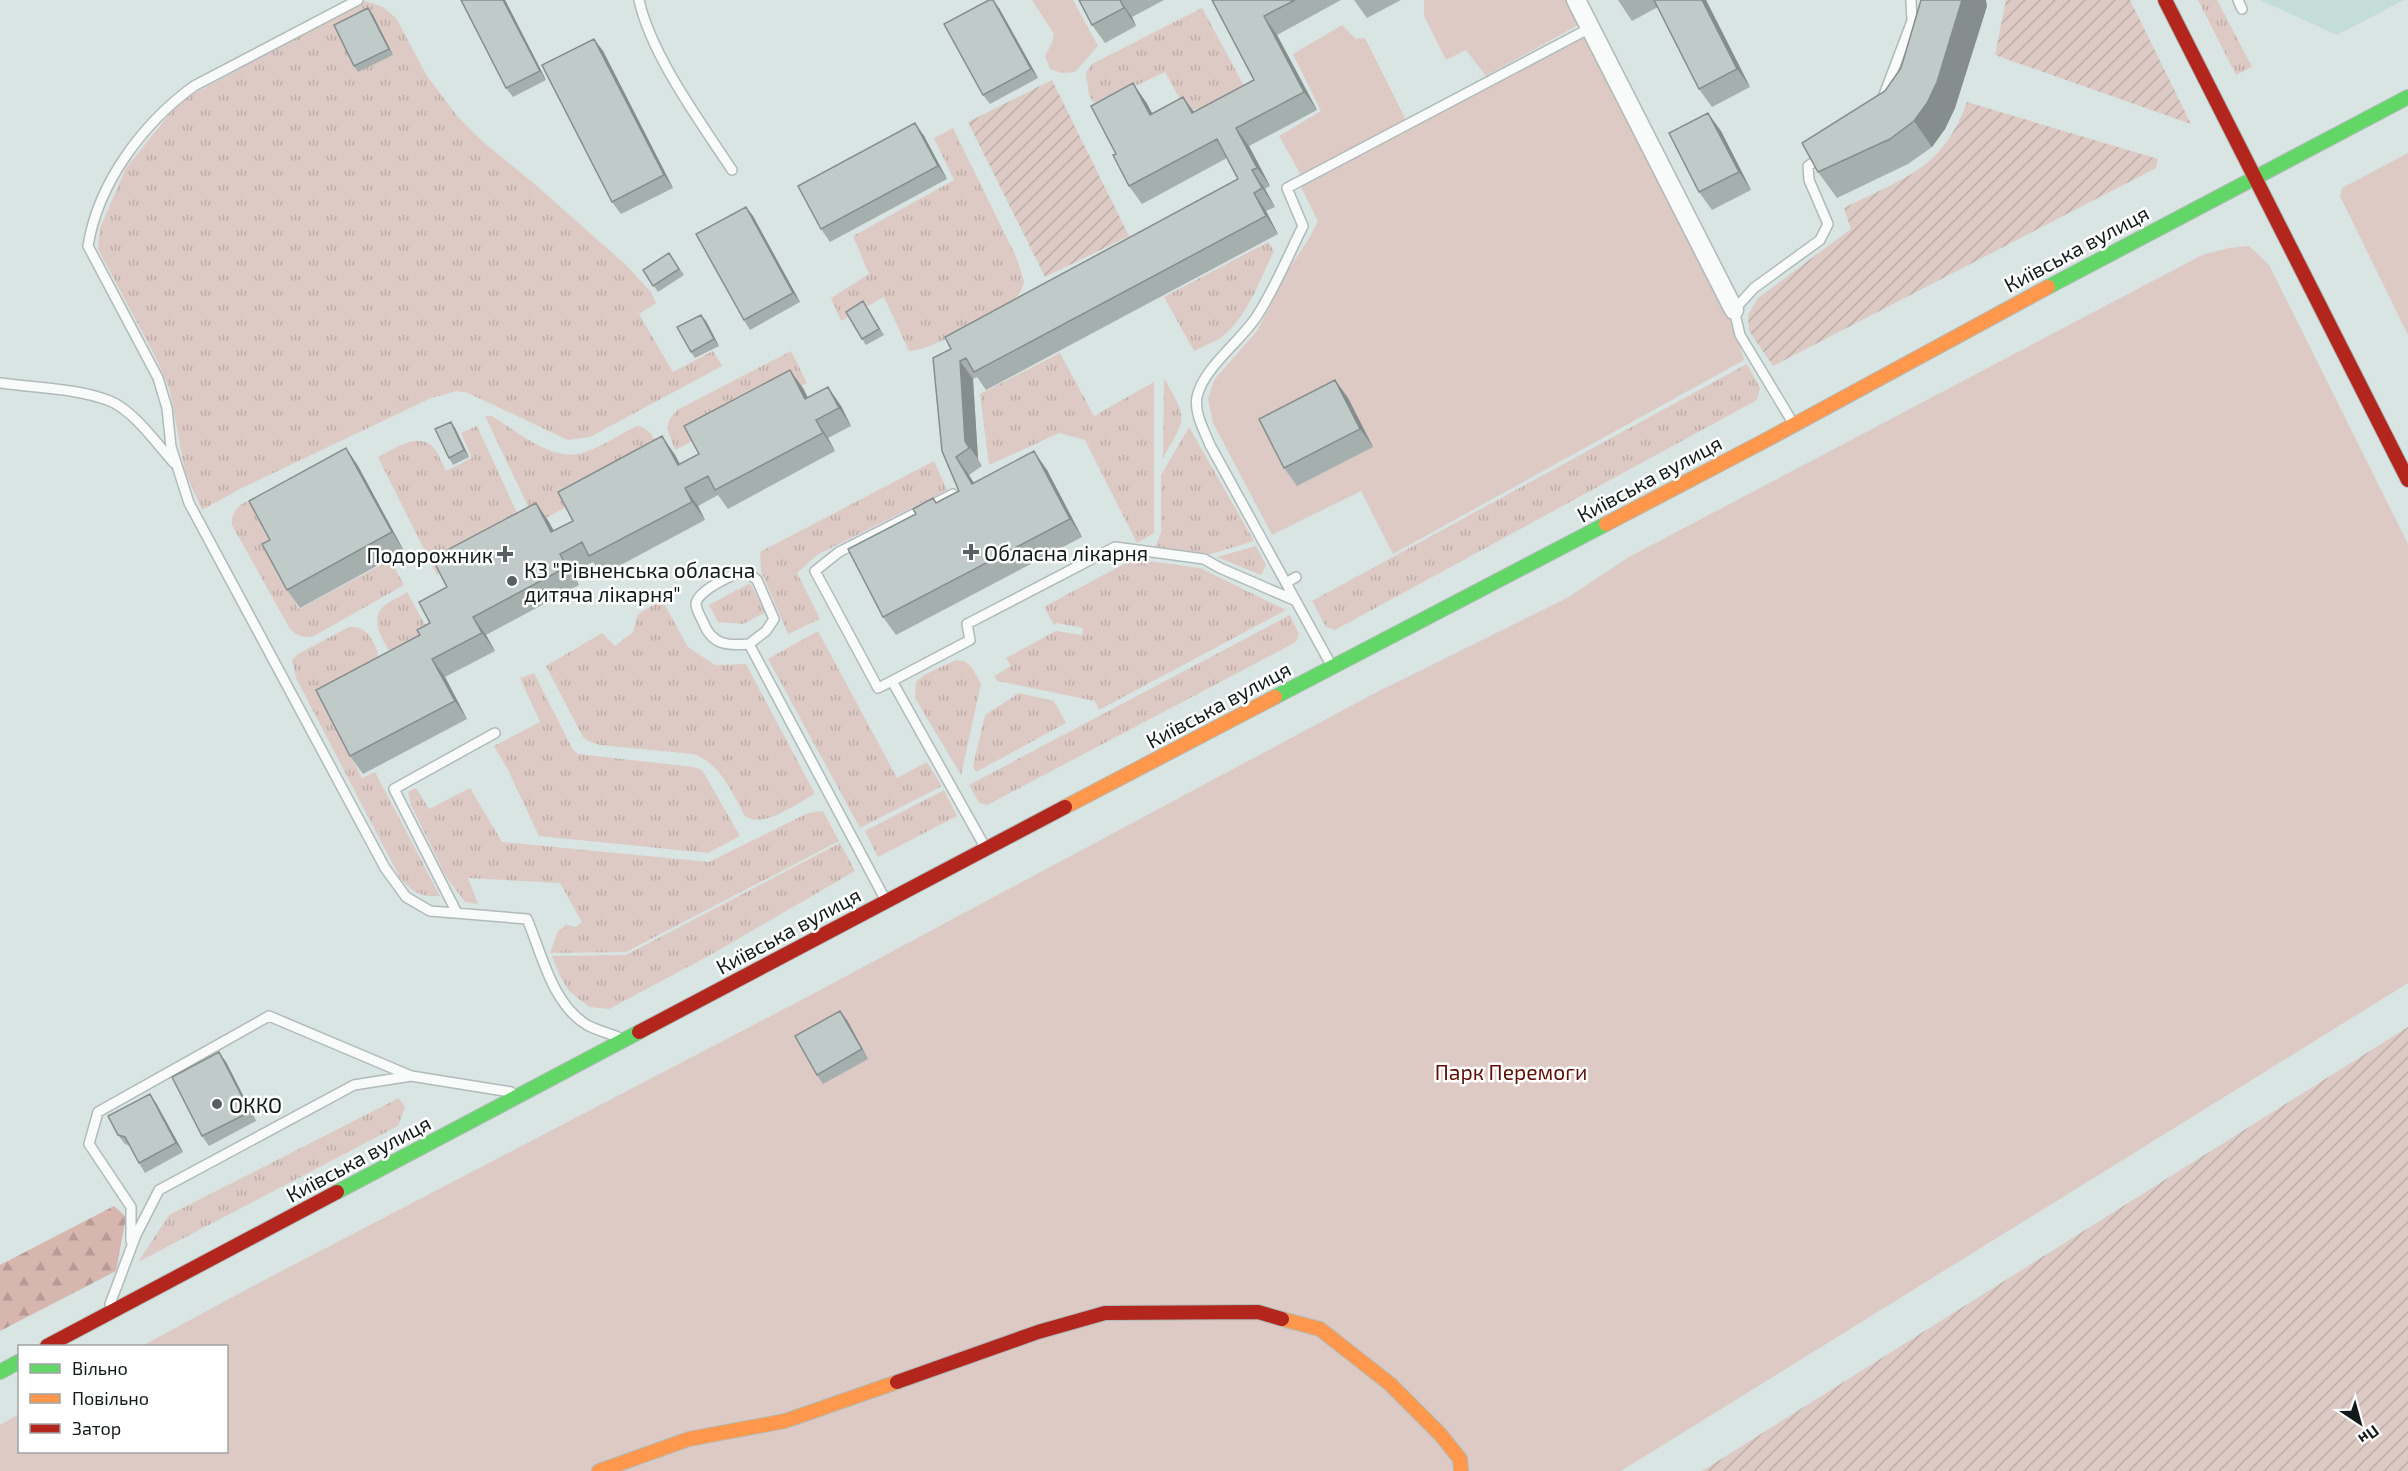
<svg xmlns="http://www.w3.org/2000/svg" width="2408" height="1471" font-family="'Exo 2',sans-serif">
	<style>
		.built { fill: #c5ddd9 }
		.grass { fill: url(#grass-tufts) }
		.forest { fill: url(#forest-firs) }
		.park { fill: #decac4 }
		.garden { fill: url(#garden-furrows) }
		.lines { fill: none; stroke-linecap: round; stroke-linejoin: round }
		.lane-casing { stroke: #b0bbb9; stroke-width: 12 }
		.street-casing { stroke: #b0bbb9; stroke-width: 21 }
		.fast-casing { stroke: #b0bbb9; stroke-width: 16 }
		.slow-casing { stroke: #b0bbb9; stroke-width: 16 }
		.jam-casing { stroke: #b0bbb9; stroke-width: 16 }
		.lane { stroke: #f9fbfb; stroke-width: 9 }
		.street { stroke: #f9fbfb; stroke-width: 18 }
		.fast { stroke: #63d668; stroke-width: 14 }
		.slow { stroke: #ff974d; stroke-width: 14 }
		.jam { stroke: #b3261e; stroke-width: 14 }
		.wall { fill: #a5afad }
		.shaded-wall { fill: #868e8d }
		.building { fill: #c0cbc9; stroke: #868e8d; stroke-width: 1.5 }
		.poi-dot { fill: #576260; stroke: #fff; stroke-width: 2 }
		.labels { text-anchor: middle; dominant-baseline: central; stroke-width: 5; stroke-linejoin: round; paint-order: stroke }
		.street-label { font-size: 21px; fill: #121b1a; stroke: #fff }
		.poi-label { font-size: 21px; fill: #121b1a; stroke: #fff; text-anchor: start }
		.park-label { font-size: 21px; fill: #600e04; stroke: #fff }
	</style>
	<defs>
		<pattern id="grass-tufts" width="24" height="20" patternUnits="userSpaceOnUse" patternTransform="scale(1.5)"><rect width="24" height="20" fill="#decac4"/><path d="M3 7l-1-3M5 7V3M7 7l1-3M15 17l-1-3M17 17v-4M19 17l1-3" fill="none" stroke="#bdada8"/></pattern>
		<pattern id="forest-firs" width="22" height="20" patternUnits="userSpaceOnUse" patternTransform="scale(1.5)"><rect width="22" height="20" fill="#d6b6ae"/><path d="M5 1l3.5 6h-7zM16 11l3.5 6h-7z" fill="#b79c95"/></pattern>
		<pattern id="garden-furrows" width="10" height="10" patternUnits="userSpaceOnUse" patternTransform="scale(1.5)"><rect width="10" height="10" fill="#decac4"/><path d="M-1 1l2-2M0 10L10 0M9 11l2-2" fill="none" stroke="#bdada8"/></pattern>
	</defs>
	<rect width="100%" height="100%" fill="#d8e5e3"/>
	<path class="built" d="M2260 0H2404L2337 35Z"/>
	<path class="grass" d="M2198 0H2217L2252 67 2236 75Z
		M365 1 383 7 396 18 427 76 457 116 482 141 538 187 626 265 651 292 656 303 639 314 673 372 713 351 722 366 590 437 568 440 468 393 457 391 431 398 240 489 202 510 185 472 170 391 156 358 98 249 100 228 126 168 180 101Z
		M1202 8 1248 93 1202 117 1198 108 1187 112 1165 72 1101 102H1093L1089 95 1086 73 1092 64Z
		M953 128 1017 259 1024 282C1022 289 1020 294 1015 299 1000 313 928 352 909 351L884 297 841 321 831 298 869 274 853 236 954 180 934 138Z
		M1268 242 1274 251C1260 279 1248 316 1223 336 1215 342 1203 346 1194 351L1164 297Z
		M791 351 807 383 675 450 667 428 670 419 677 410Z
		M1060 353 1094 416 1154 382V533L1137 543 1085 440 1059 433 989 465 980 394Z
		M1747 364 1760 388 1757 400 1335 630 1326 627 1312 601Z
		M1164 378C1188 421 1187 416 1163 458Z
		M485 416H492C517 431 553 464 585 452 603 446 619 435 636 426 652 427 656 444 663 457L536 523Z
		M477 426 524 528 437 575 378 457C393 450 416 432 432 446 438 451 442 464 446 471L472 458 461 433Z
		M1189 427 1254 541 1204 556 1155 547 1161 533V475Z
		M334 459 282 558 274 563 299 609 390 560 404 585 314 636C304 639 298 636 290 629L232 525C231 515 235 510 242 504Z
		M934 461 947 490 817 555 797 573 820 619 788 634 761 571 760 552Z
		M1256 546 1266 565 1261 575 1217 557Z
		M1133 559 1200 568 1286 610 1099 710 1095 701 998 681 994 676 1011 666 1006 658 1056 631 1082 635 1083 628 1057 623 1054 625 1044 607Z
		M750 583 766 612 743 624 718 622 709 605Z
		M407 592 434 641 396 662C389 649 368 623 382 608 388 601 400 597 407 592Z
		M662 600 688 647 715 665 746 664 815 794C797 803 761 831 744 815 733 793 718 761 693 754L600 745 588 741 583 737 546 666 602 633 615 646 633 632 638 614Z
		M1290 615 1299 634 1296 642 987 805 979 803 969 785Z
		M349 627C368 625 378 646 379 663L326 708 362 778 375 772 440 896C421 898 411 891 400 878L296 678 292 660 298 654Z
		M818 631 897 778 927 762 942 786 860 828 768 659Z
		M956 660 966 662 973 669 981 684 961 775 915 698 916 682 924 675Z
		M534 673 573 750 578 754 693 767 702 770 740 836 708 853 539 836 508 770 494 746 540 722 520 678Z
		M1019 693 1054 701 1066 723 976 772 973 766 985 715Z
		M416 788 429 809 470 788 502 842 709 862 808 813 823 811 839 841 626 952 550 953 558 931 566 925 576 927 582 922 560 883 468 878 478 904 465 902 446 877 411 805 408 792Z
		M944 790 957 816 878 857 865 831Z
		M840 843 855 871 712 954 609 1009 589 1007 569 991 560 976 552 956 626 955Z
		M399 1098 405 1107 398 1126 138 1262 169 1215Z"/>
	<path class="forest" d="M114 1206 126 1217 116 1271 0 1331V1265Z"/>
	<path class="park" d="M1032 0H1073L1098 46 1075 72 1062 73 1050 69 1045 56 1052 43 1054 34Z
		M1424 0H1568L1580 24 1486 76 1466 50 1446 60 1424 16Z
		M1342 25 1356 39 1365 38 1406 120 1301 175 1279 136 1321 111 1293 54Z
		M1587 35 1730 313 1744 360 1393 554 1361 491 1272 535 1213 423 1208 399 1214 380 1257 331 1290 267 1310 237 1318 221 1300 185Z
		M2408 153V335L2340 196 2342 188Z
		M2249 246 2269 265 2408 544V983L1621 1471H0V1425L19 1414 20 1452H226V1346H142L253 1286 809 996 1375 693 1567 598 1629 557 2202 255 2229 248Z"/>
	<path class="garden" d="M2006 0H2130L2191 124 1995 55Z
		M1052 80 1129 236 1045 277 968 122Z
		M1967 102 2158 159 2156 168 1773 366 1749 331 1748 315 1758 298 1851 229 1844 208C1904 178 1942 170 1967 102Z
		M2408 1027V1471H1702Z"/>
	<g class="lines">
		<defs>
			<path id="lane" d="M358 0 194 86C143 123 98 183 88 246L158 378 167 408 171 447 189 503 385 868 406 897 430 911 527 919C542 954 552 1004 587 1025 596 1030 608 1033 618 1037
				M639 0C651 55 701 123 732 170
				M2238 0 2242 9
				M1882 100 1912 21 1911 0
				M0 383C36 388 77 388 110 401 134 411 157 444 174 463
				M1793 423 1740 335 1734 310 1754 288 1820 240 1828 224 1809 180 1808 166 1823 156
				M1286 583 1296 577
				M749 644 766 631 774 619 757 580 746 571C734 573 697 591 696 604 696 610 701 617 703 622 712 645 727 646 749 644L885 899
				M1330 663 1210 445C1204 430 1194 413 1197 397 1203 368 1241 341 1257 316 1275 288 1288 256 1303 226L1287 188 1590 28
				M892 681 878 688 815 571 839 552 953 494
				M985 847 892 681 970 640 967 624 1115 547 1204 559 1220 568 1294 600
				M457 913 394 789 495 733
				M131 1241V1207L89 1144 98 1112 269 1016 411 1076
				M110 1304 136 1235 159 1190 354 1085 411 1076 511 1092"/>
			<path id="street" d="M1576 0 1734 310"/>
			<path id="fast" d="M2048 287 2408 97
				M1275 697 1606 524
				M337 1192 639 1032
				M0 1372 20 1361"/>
			<path id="slow" d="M1606 524 1768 439 2048 287
				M1065 807 1275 697
				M1282 1319 1320 1329 1390 1384 1440 1434 1460 1459 1461 1471
				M599 1471 689 1439 785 1421 897 1382"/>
			<path id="jam" d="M2165 0 2408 480
				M639 1032 1065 807
				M47 1346 337 1192
				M897 1382 1038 1332 1105 1313 1258 1312 1282 1319"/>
		</defs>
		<use href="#lane" class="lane-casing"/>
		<use href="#street" class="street-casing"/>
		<use href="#fast" class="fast-casing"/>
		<use href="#slow" class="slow-casing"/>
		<use href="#jam" class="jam-casing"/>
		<use href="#lane" class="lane"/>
		<use href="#street" class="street"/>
		<use href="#fast" class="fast"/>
		<use href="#slow" class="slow"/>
		<use href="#jam" class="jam"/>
	</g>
	<path class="wall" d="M461 0H505L546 80 513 97 506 88Z
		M1079 0H1164L1132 17 1136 26 1105 43 1092 25Z
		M1212 0H1341L1277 35 1317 110 1249 146 1270 186 1265 189 1275 207 1266 211 1278 234 986 390 977 377 973 379 978 459 982 466 969 475 974 483 1047 470 1082 537 896 635 883 617 916 514 933 498 936 503 959 491 942 451 951 349 1238 179 1227 158 1142 204 1129 186 1116 154 1146 102 1152 113 1183 97 1194 112 1254 80Z
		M1354 0H1401L1367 18Z
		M1618 0H1706L1750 87 1712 107 1699 89 1658 7 1632 21Z
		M1987 6 1955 108 1945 129 1932 147 1908 164 1837 198 1818 172 1885 91 1901 68Z
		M368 8 373 15 393 55 358 72 354 66Z
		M999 8 1038 78 990 104 983 95Z
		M594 39 603 51 673 188 621 214 612 202Z
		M915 123 924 136 947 179 830 242 821 229Z
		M1721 131 1751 190 1712 210 1699 192Z
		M746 207 753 216 800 302 750 330 744 320Z
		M669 253 684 275 658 292 643 270Z
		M868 308 884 335 866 345 862 339Z
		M706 321 719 346 695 358 691 352Z
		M1335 380 1348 398 1373 447 1297 486 1284 468Z
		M828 387 841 406 851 426 828 438 835 451 728 509 718 495 698 506 705 520 602 575 593 562 572 572 579 585 486 635 495 651 445 677 467 719 363 774 350 756 420 635 430 623 447 587 536 503 549 522 554 531 573 521 662 436 675 455 680 464 699 454 803 388 808 398Z
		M455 428 469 457 453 465 449 458Z
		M346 448 358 466 404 551 300 608 287 590 270 540Z
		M847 1020 868 1059 823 1084 817 1075Z
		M226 1062 256 1121 209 1146 202 1136Z
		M156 1103 183 1152 145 1173 139 1163 130 1146 125 1144 118 1135Z"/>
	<path class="shaded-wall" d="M503 0H505L546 80 540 71Z
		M993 0 999 8 1038 78 1031 69Z
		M1120 0 1132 17 1136 26 1124 8Z
		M1702 0H1706L1750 87 1737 69Z
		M1962 0H1986L1987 6 1955 108 1945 129 1932 147 1914 121Z
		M368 8 373 15 393 55 389 49Z
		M1264 16 1277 35 1317 110 1304 92Z
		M594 39 603 51 673 188 664 175Z
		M1133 83 1146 102 1163 133 1150 115Z
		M1183 97 1196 115 1192 113Z
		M1708 113 1721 131 1751 190 1739 172Z
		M915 123 924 136 947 179 938 166Z
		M1236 128 1249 146 1270 186 1257 168Z
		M1252 170 1265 189 1275 207 1262 188Z
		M1254 193 1266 211 1278 234 1266 216Z
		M746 207 753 216 800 302 793 293Z
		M701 315 706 321 719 346 714 339Z
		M960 361 973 379 978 459 965 441Z
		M790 370 803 388 818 418 805 399Z
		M1335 380 1348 398 1373 447 1360 429Z
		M828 387 841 406 851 426 839 408Z
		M816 420 828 438 835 451 823 433Z
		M451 422 455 428 469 457 464 450Z
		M662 436 675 455 690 484 678 465Z
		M346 448 358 466 404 551 392 532Z
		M1034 451 1047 470 1082 537 1070 519Z
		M956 457 969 475 985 502 972 484Z
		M685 488 698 506 705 520 692 502Z
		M536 503 549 522 564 551 551 532Z
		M560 554 572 572 579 585 567 567Z
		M473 617 486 635 495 651 482 633Z
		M432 659 445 677 467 719 455 701Z
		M840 1011 847 1020 868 1059 862 1049Z
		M219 1052 226 1062 256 1121 250 1112Z
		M150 1094 156 1103 183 1152 176 1143Z"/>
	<path class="building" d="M461 0H503L540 71 506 88Z
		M989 0H993L1031 69 983 95 944 24Z
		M1079 0H1120L1124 8 1092 25Z
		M1212 0H1295L1264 16 1304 92 1236 128 1257 168 1252 170 1262 188 1254 193 1266 216 974 372 966 358 960 361 965 441 969 448 956 457 972 484 1034 451 1070 519 883 617 848 549 916 514 913 509 933 498 936 503 959 491 942 451 933 358 951 349 945 337 1238 179 1217 139 1129 186 1113 155 1116 154 1091 106 1133 83 1150 115 1183 97 1192 113 1254 80Z
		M1654 0H1702L1737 69 1699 89Z
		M1921 0H1962L1937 82 1927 103 1914 121 1890 139 1818 172 1802 143 1885 91 1901 68Z
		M368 8 389 49 354 66 334 25Z
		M594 39 664 175 612 202 542 65Z
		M1708 113 1739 172 1699 192 1669 133Z
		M915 123 938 166 821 229 798 186Z
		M746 207 793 293 744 320 696 234Z
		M669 253 679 269 653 286 643 270Z
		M863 301 879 329 862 339 846 312Z
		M701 315 714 339 691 352 677 327Z
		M790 370 805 399 828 387 839 408 816 420 823 433 715 490 708 476 685 488 692 502 589 556 582 542 560 554 567 567 473 617 482 633 432 659 455 701 350 756 316 690 420 635 417 630 430 623 419 602 447 587 432 558 536 503 551 532 573 521 558 492 662 436 678 465 699 454 684 426Z
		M1335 380 1360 429 1284 468 1259 419Z
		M451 422 464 450 449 458 435 429Z
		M346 448 392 532 287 590 262 544 270 540 249 501Z
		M840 1011 862 1049 817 1075 795 1036Z
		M219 1052 250 1112 202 1136 172 1077Z
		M150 1094 176 1143 139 1163 125 1137 118 1135 108 1116Z"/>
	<g class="poi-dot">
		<path d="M968 543h6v6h6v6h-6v6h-6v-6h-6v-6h6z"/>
		<path d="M502 545h6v6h6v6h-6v6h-6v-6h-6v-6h6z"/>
		<circle cx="512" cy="581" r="6"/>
		<circle cx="217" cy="1104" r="6"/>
	</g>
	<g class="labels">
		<g class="street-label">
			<text transform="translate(2076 248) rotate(-28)">Київська вулиця</text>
			<text transform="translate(1649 478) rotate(-28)">Київська вулиця</text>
			<text transform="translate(1218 704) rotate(-28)">Київська вулиця</text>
			<text transform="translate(788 930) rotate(-28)">Київська вулиця</text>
			<text transform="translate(358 1158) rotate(-28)">Київська вулиця</text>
		</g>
		<g class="poi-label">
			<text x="984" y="552">Обласна лікарня</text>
			<text x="493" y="554" text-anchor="end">Подорожник</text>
			<text x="524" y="569">КЗ "Рівненська обласна<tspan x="524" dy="24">дитяча лікарня"</tspan></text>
			<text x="229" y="1104">ОККО</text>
		</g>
		<g class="park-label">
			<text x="1511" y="1071">Парк Перемоги</text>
		</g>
	</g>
	<rect x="18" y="1345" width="210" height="108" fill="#ffffff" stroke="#a0a4a3" stroke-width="1.5"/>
	<rect x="30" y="1364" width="30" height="9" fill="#63d668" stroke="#a0a4a3" stroke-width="1.5"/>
	<text x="72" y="1375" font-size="18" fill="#121b1a">Вільно</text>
	<rect x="30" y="1394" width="30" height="9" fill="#ff974d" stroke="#a0a4a3" stroke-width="1.5"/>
	<text x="72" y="1405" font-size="18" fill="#121b1a">Повільно</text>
	<rect x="30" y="1424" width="30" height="9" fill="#b3261e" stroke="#a0a4a3" stroke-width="1.5"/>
	<text x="72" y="1435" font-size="18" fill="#121b1a">Затор</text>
	<g transform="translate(2360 1423) rotate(144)" stroke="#ffffff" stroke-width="4.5" paint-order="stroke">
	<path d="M0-4.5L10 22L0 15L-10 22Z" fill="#121b1a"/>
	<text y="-9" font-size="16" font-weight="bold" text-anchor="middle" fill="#121b1a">Пн</text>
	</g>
</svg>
